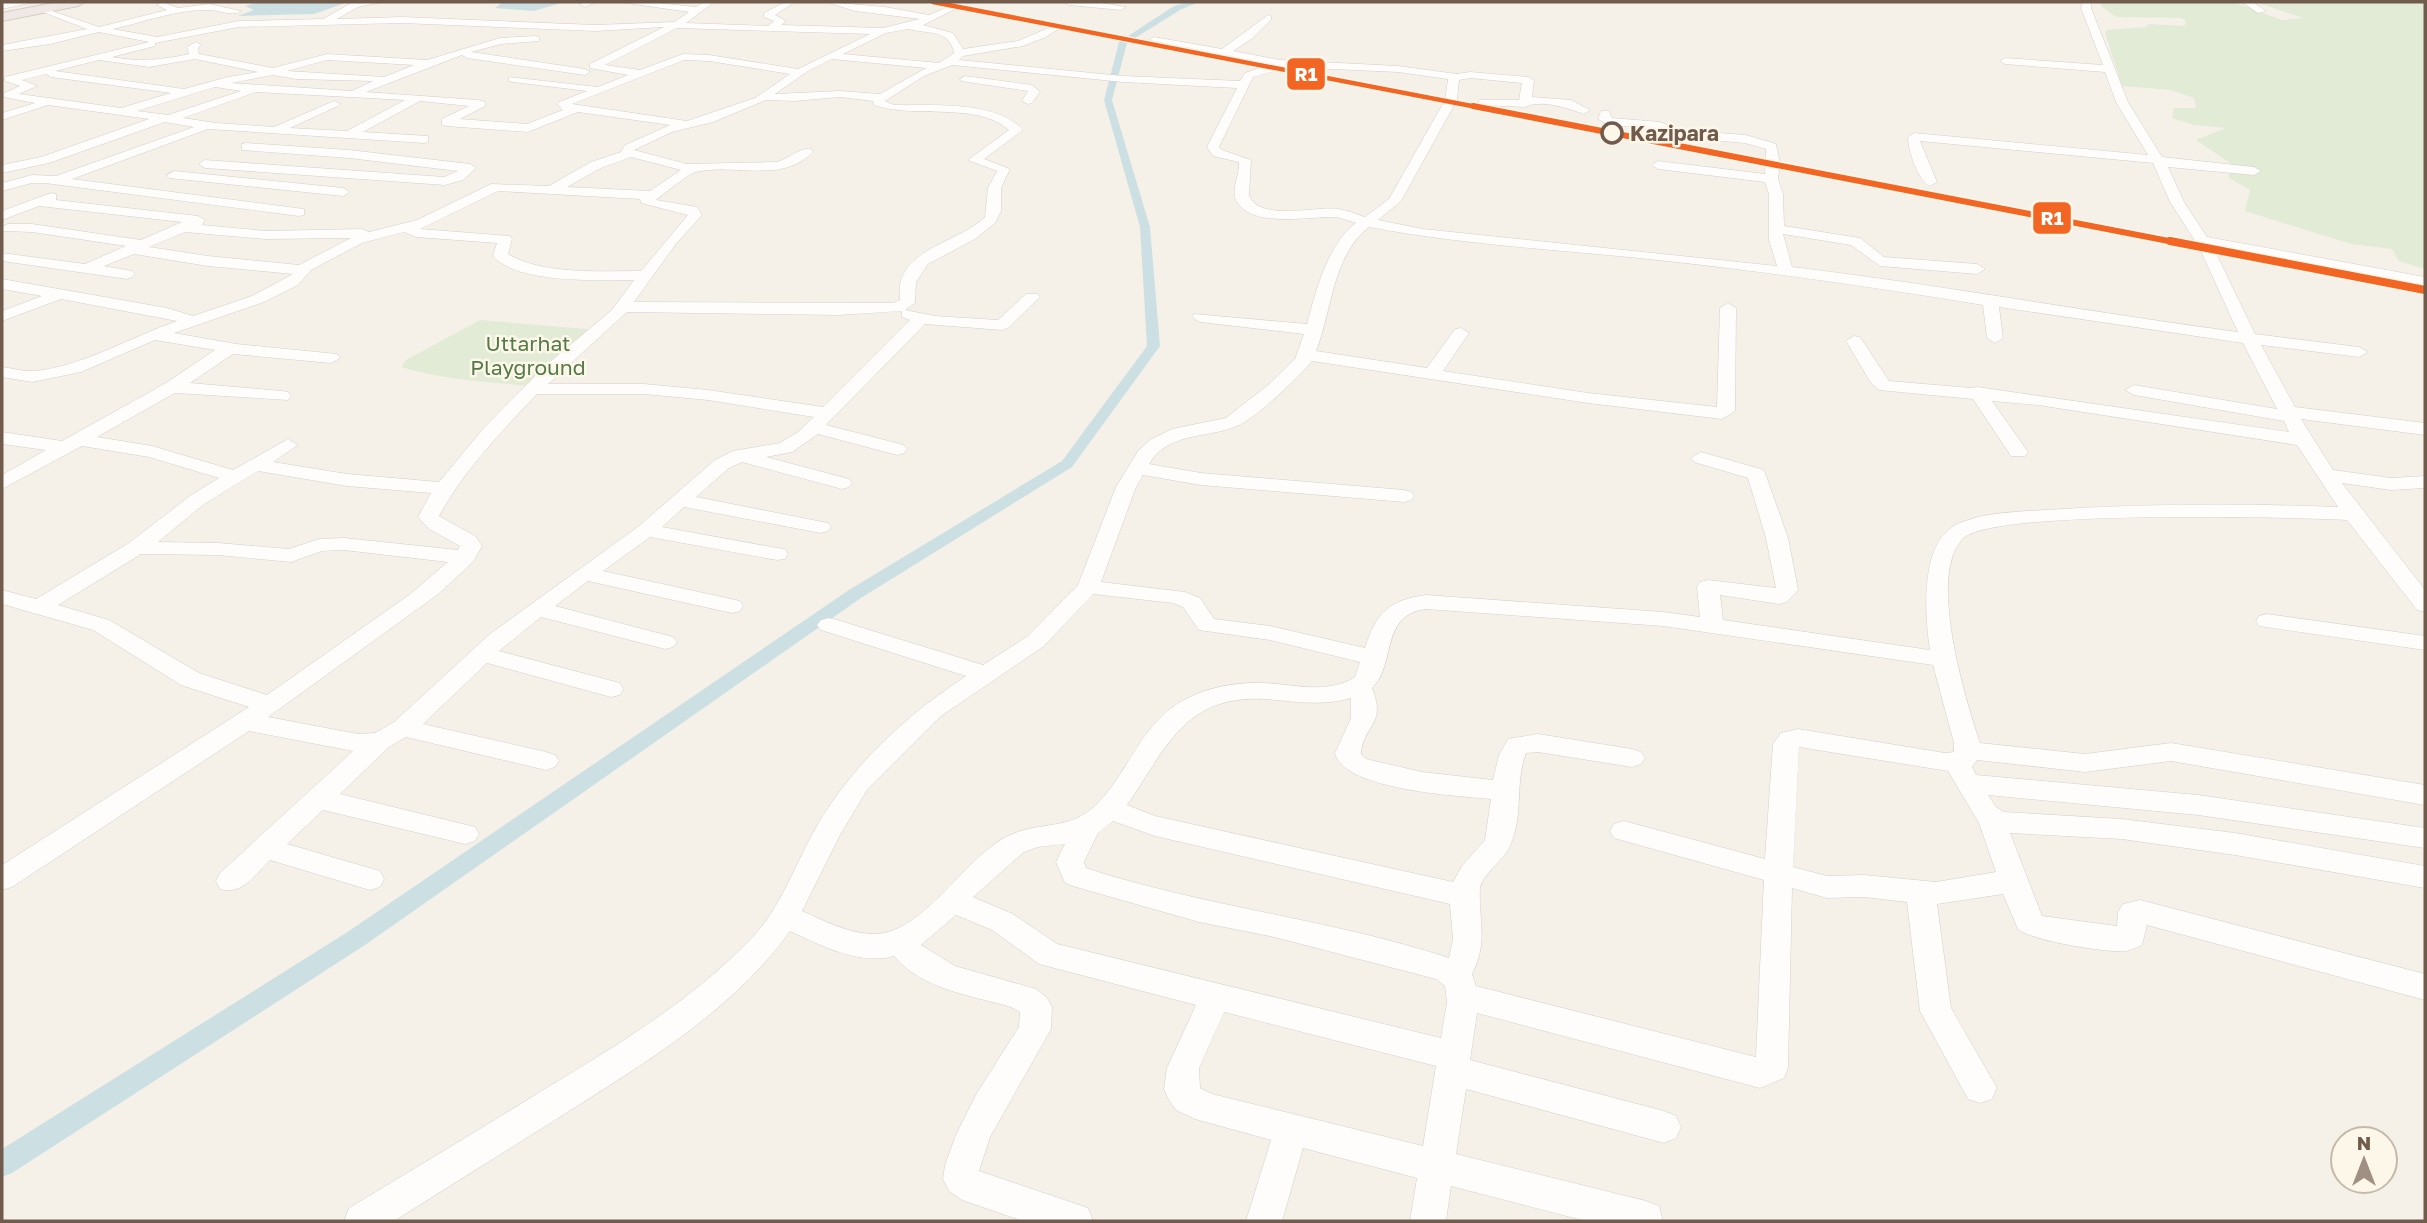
<svg xmlns="http://www.w3.org/2000/svg" width="2427" height="1223" font-family="'Golos Text',sans-serif">
	<style>
		.green { fill: #e1ebd5 }
		.water { fill: #cce0e3 }
		.lines { fill: none; stroke-linecap: round; stroke-linejoin: round }
		.canal { fill: #cce0e3; fill-rule: evenodd }
		.minor-casing { stroke: #d4cec8; stroke-width: 1 }
		.highway-casing { stroke: #d3cdc6; stroke-width: 2 }
		.minor { fill: #fefdfc; fill-rule: evenodd }
		.highway { fill: #f0e8e4; fill-rule: evenodd }
		.rail-1-far2-casing { stroke: #fdf7ea; stroke-width: 7 }
		.rail-1-far1-casing { stroke: #fdf7ea; stroke-width: 9 }
		.rail-1-casing { stroke: #fdf7ea; stroke-width: 11 }
		.rail-1-far2 { stroke: #f26522; stroke-width: 4.5 }
		.rail-1-far1 { stroke: #f26522; stroke-width: 6 }
		.rail-1 { stroke: #f26522; stroke-width: 8 }
		.stop-dot { fill: #fdf7ea; stroke: #705b4c; stroke-width: 3.5 }
		.labels { text-anchor: middle; dominant-baseline: central; stroke-width: 5; stroke-linejoin: round; paint-order: stroke }
		.far-stop-label { font-size: 21px; font-weight: bold; fill: #705b4c; stroke: #fdf7ea; text-anchor: start }
		.far-park-label { font-size: 21px; fill: #547a48; stroke: #fdf7ea }
		.line-badge { stroke: #fdf7ea; stroke-width: 2.5 }
		.badge-label { font-size: 19px; text-anchor: middle; font-weight: bold; fill: #fff }
	</style>
	<rect width="100%" height="100%" fill="#f5f1e9"/>
	<path class="green" d="M2102 2H2233L2282 20 2303 18 2256 2H2425V269L2399 261 2392 249 2351 244 2245 211 2250 190 2229 178 2230 163 2196 140 2226 128 2194 125 2172 118 2174 108H2196L2194 98 2171 90 2122 86 2105 33 2106 30 2148 27 2147 24 2185 26 2186 21 2181 18 2116 17 2101 6Z
		M480 320 597 330 541 387C494 382 447 381 401 367L406 360Z"/>
	<path class="water" d="M259 2H348L314 14 238 16 254 10 245 6Z
		M503 2H564L534 11 495 8Z"/>
	<g class="lines">
		<path class="canal" d="M1189 2H1199L1180 10 1127 43 1112 100 1150 227 1160 346 1072 467 861 598 365 945 12 1173 2 1177V1149L349 931 849 590 1062 461 1147 346 1140 227 1104 100 1119 42 1174 6Z"/>
		<defs>
			<path id="minor" d="M35 2 2 9V3Z
				M162 2 178 8 209 4 241 11C232 17 220 10 209 10 178 9 144 22 113 29L157 37 239 21 323 19 353 2H383L358 7 337 19 402 17 595 25 674 22 689 12 620 2H648L696 7 704 2H714L686 23 768 26 774 21 764 17V13L785 2H795L775 15 786 21 781 25 883 28 920 19 855 11 826 2 885 7 929 15 959 2H970L923 25 953 33 963 49 1018 41 1053 26 1058 29 1046 37 1023 46 963 56 959 60 1123 76 1240 81 1245 73 1270 64 1149 40 1154 37 1222 49 1268 15 1271 16V20L1253 38 1233 51 1280 60 1398 66 1457 74 1470 72 1528 77 1534 80 1532 97 1571 100 1590 110 1584 114C1566 108 1542 99 1525 107L1483 105 1479 104V100H1519L1522 83 1470 78 1459 80 1457 100 1401 201 1378 220 1423 229 1777 266 1769 240V194L1765 182 1658 169 1652 165 1658 161 1765 174 1766 149 1745 143 1677 137 1658 129 1610 125 1598 119 1601 111H1609L1612 118 1660 122 1679 130 1746 135 1776 144 1780 164 1778 179 1783 194 1784 226 1860 238 1884 257 1977 264 1985 269 1977 274 1880 266 1851 245 1783 234 1792 267C1942 285 2088 312 2238 332L2199 247 2170 202 2153 163 1920 141 1937 182 1930 186C1918 181 1908 150 1908 137L1914 133 2148 155 2116 102 2105 72 2005 64 2000 61 2005 58 2103 65 2081 8 2083 2H2091V8L2128 102 2162 157 2254 167 2261 171 2254 175 2168 167 2184 202 2207 237 2425 277V287L2213 247 2255 334 2359 347 2368 352 2359 357 2261 345 2295 407 2425 423V435L2301 419 2333 470 2391 478 2425 476V488L2391 490 2342 483 2425 590V612L2417 610 2347 520C2290 517 1999 510 1965 537 1925 570 1966 701 1980 743L2085 754 2171 743 2425 785V805L2171 761 2085 772 1977 760 1972 767 1976 775 2198 795 2425 828V848L2198 815 1988 795 1996 807 2004 812 2122 819 2235 833 2425 866V888L2235 855 2122 839 2010 833 2042 916 2117 926 2118 912 2123 904 2140 900 2425 974V1000L2147 925 2142 945C2137 947 2131 950 2126 951 2107 953 2032 941 2018 929L2003 894 1937 904 1951 1008 1997 1088 1992 1099 1980 1103 1968 1099 1920 1011 1907 902 1864 897 1827 898 1792 888 1788 1068 1784 1078 1760 1088 1477 1013 1470 1060 1664 1111 1676 1116 1681 1127 1676 1138 1664 1143 1466 1089 1456 1154 1646 1201 1659 1206 1663 1221H1586L1451 1186 1446 1221H1410L1417 1178 1303 1148 1282 1221H1246L1271 1140 1195 1119 1176 1110 1169 1100 1164 1089 1167 1068 1196 1005 1039 964 992 930 956 915 921 945 955 966 1036 989 1047 998 1052 1007 1051 1029 990 1137 979 1171 1088 1208 1093 1221H1023L962 1200 949 1191 943 1179 945 1165 956 1135 977 1093 1019 1027 1020 1012 1011 1007C970 995 923 990 894 956 860 966 820 945 790 931 736 1007 651 1059 574 1108 514 1146 454 1183 394 1221H344L349 1208C414 1169 479 1130 543 1090 615 1047 689 1002 748 942 781 910 795 863 818 824 855 762 906 716 966 676L821 630 817 625 821 620 829 618 837 620 983 665 1028 636 1078 585 1116 487 1138 451 1150 440 1172 429 1226 418 1268 385 1295 359 1304 334 1200 322 1192 317 1194 314 1307 324C1316 291 1327 245 1356 223 1349 221 1342 218 1335 217 1310 216 1250 229 1236 200 1231 190 1240 174 1239 162L1213 156 1207 147 1237 88 1123 82 952 65 924 76 885 101 894 105C932 106 996 100 1023 130L984 159 1010 169 1001 188V211L995 223 975 239 928 264 916 282 915 303 905 310 935 316 998 320 1026 294H1038L1040 297 1008 328 1002 330 925 324 826 425 904 445 907 449 904 453 897 455 818 434 792 452 766 457 849 479 852 483 849 487 842 489 742 462 729 468 696 497 828 523 831 527 828 531 821 533 684 507 662 527 777 548 785 549 788 554 785 559 777 560 650 537 603 571 740 601 743 606 740 611 732 613 588 581 555 606 673 637 677 642 673 647 665 649 541 617 499 651 620 683 623 689 620 695 611 697 487 663 423 724 546 752 555 755 559 761 555 767 546 770 406 737 389 747 340 794 475 827 479 834 475 841 465 844 323 810 287 844 380 871 384 879 380 887 370 890 270 860C256 874 242 896 220 889L216 881 220 873 353 751 249 731 12 887 2 890V865L249 707 181 685 93 630 2 604V590L36 599 129 543 190 496 219 478 149 457 82 446 2 489V475L46 450 2 444V432L62 441 166 383 215 350 155 340 81 372 32 382 2 377V367C12 368 24 372 34 371 81 367 131 337 177 321L61 299 2 321V311L42 296 2 289V279L167 308 193 316 252 296 293 274 208 266 134 254 104 266 132 271 135 274 132 277 127 279 2 261V253L85 264 126 246 32 232 3 231 2 227 8 224H32L141 240 182 222 39 206 2 220V211L51 193 56 194V200L198 216 205 220 202 225 266 231 362 229 369 232 417 220 491 184 549 186 591 162 621 152 625 145 670 125 578 112 528 132 446 126 442 125V119L469 106 420 101 363 132 428 136V142L424 143 208 129 72 179 304 209V215L299 216 45 183H32L2 191V183L32 175 56 176 194 127 165 122 49 163 2 173V165L41 157 149 119 48 105 2 120V113L35 103 4 97V93L20 86 5 81V77L149 42 99 32 50 44 2 51V45L87 29 40 11V7L99 27 167 10 157 5ZM402 23 595 31 664 27 590 64V68L628 75 598 87 509 77V81L513 82 587 91 559 102 557 104 563 110 527 124 460 119 485 106V102L478 100 366 92 462 55 467 58 585 75 590 72 585 69 471 52 501 44 539 41V37L535 36 500 38 427 60 327 54 273 68 199 54 198 48 201 45 196 42 187 47 189 54C163 60 138 62 112 57L155 46V43L239 27ZM677 28 870 34 798 69 709 55 683 54 640 70 605 65ZM908 29C927 34 950 29 954 53L939 63 843 54 886 33ZM195 59 258 72 228 77 184 89 55 71 99 60 149 67ZM832 59 926 68 880 94 840 91 775 94 808 71ZM327 60 414 65 384 77 287 71ZM684 60 709 61 790 74 755 98 687 121 572 104ZM1289 67 1398 72 1448 79 1445 100 1389 199 1365 217C1356 214 1347 210 1338 209 1314 206 1259 222 1249 195L1251 160 1222 150 1219 147 1253 77ZM46 74 51 77 171 93 121 108 19 94 37 86 22 80ZM273 75 296 79 373 81 352 91 231 83ZM215 87 241 91 168 115 137 111ZM256 92 405 100 347 131 290 128 338 106 340 104 334 101 274 127 216 123 183 118ZM840 97 873 101 874 105C914 119 976 101 1009 130L968 160 997 171 988 188 985 217C961 241 908 247 900 284 899 289 900 295 900 300L893 303 634 302 675 245 702 215 697 207 656 200C665 193 688 174 696 172 735 163 782 184 813 152L811 149C799 147 789 159 777 162L687 164 634 150 672 132 713 122 766 100 794 101ZM631 157 681 170 650 191 567 187 601 168ZM498 191 640 199 641 203 688 215 641 271C602 271 542 275 508 254L512 239 510 236 420 229ZM1369 227C1458 244 1549 249 1639 258 1754 270 1869 286 1983 305L1987 338 1995 343 2003 338 1999 307 2243 343 2277 409 2134 385 2125 390 2134 395 2284 421 2289 432 1977 387 1971 388 1889 381 1860 337 1854 336 1846 341 1871 383 1879 390 1973 399 2011 456H2025L2028 452 1992 401 2038 405 2297 445 2338 507C2241 503 2142 504 2045 510 2017 512 1975 512 1951 528 1920 549 1925 618 1930 650L1723 620 1720 595 1779 604 1787 602 1798 590 1788 538 1764 470 1701 452 1691 458 1694 462 1748 478 1766 538 1776 588 1708 580 1700 582 1697 587 1700 617 1663 612 1426 595C1389 600 1376 613 1365 648L1270 626 1214 619 1200 598 1185 592 1101 582 1136 487 1143 475 1201 485 1404 502 1411 500 1414 496 1411 492 1404 490 1201 473 1149 464C1169 431 1207 439 1237 426 1256 418 1299 377 1312 361L1588 403 1722 419 1735 411 1736 308 1728 303 1720 308 1717 407 1588 393 1443 371 1469 333 1461 328 1455 329 1427 368 1316 351C1332 311 1332 256 1369 227ZM185 232 266 239 351 238 299 265 208 256 149 247ZM404 232 416 237 497 243 493 256C517 284 598 280 634 280L612 310 544 367 484 428 439 482 347 474 273 462 298 445 288 439 233 470 152 446 97 437 175 393 288 400 291 396 288 392 282 391 190 383 233 354 331 363 340 358 337 354 236 344 174 333 264 302 298 285 311 270 362 243ZM902 311V317L910 320 823 407 708 390 644 384H548L627 312 839 315ZM537 394H644L708 400 814 417 798 432 780 443 733 451 715 460 639 526 490 634 394 722 375 733 358 734 268 717 437 595 473 562 482 546 475 536 439 516C464 470 501 432 537 394ZM258 471 347 486 431 493 418 517 429 529 460 546 458 550 344 538 319 539 289 549 218 543 158 542 204 504ZM344 550 448 562 409 595 267 695 199 673 109 620 58 605 141 554 218 555 291 562 322 551ZM1093 594 1173 603 1183 607 1199 630 1270 640 1360 662 1355 677C1327 695 1294 684 1263 683 1237 682 1208 687 1186 699 1142 721 1130 770 1098 803 1069 833 1041 819 1006 837 963 859 922 936 872 934 847 933 825 921 802 911L840 835 867 790 941 716 1044 646ZM1426 609 1663 626 1933 665 1954 743V752L1945 753 1798 729 1781 733 1773 744 1765 859 1624 821 1614 824 1610 831 1614 838 1764 880 1756 1057 1476 986 1472 974C1489 941 1478 920 1480 887 1486 869 1506 860 1512 841 1523 813 1515 782 1526 753L1538 752 1632 767 1641 764 1645 758 1641 752 1632 749 1538 734 1508 739 1499 755 1493 780 1422 772 1366 759 1361 754C1363 725 1387 725 1372 688 1397 664 1379 615 1426 609ZM1351 698V718L1335 753C1343 790 1459 796 1491 799L1485 840 1462 866 1453 882 1155 816 1127 805C1166 749 1184 695 1264 699 1294 701 1321 707 1351 698ZM1799 747 1948 771 1979 823 1996 872 1936 882 1864 875 1827 876 1793 867ZM1113 821 1155 836 1450 904 1453 939 1449 958C1331 919 1204 907 1086 868L1084 862 1098 833ZM1065 844 1056 862 1065 883 1076 887 1199 922 1274 937 1436 979 1445 986 1447 1002 1441 1038 1057 944 1013 914 973 897 1024 852 1038 847ZM1224 1012 1436 1066 1423 1146 1212 1094 1200 1088 1199 1068Z
				M583 2H597L585 7 580 4Z
				M1064 2H1096L1126 7 1121 10 1069 5Z
				M2242 2H2253L2266 11 2258 13Z
				M965 76 1032 85 1040 92 1032 103 1028 104 1022 101 1028 91 961 81 960 79Z
				M246 143 349 150 470 164 476 168 463 180 445 185 205 168 199 164 205 160 444 177 458 171 349 158 242 150V144Z
				M174 171 343 188 350 192 343 196 169 178 167 175Z
				M2267 614 2425 636V650L2259 626 2256 621 2259 616Z"/>
			<path id="highway" d="M58 2H85L78 6 2 21V13Z"/>
		</defs>
		<use href="#minor" class="minor-casing"/>
		<use href="#highway" class="highway-casing"/>
		<use href="#minor" class="minor"/>
		<use href="#highway" class="highway"/>
		<defs>
			<path id="rail-1-far2" d="M933 2 1482 108"/>
			<path id="rail-1-far1" d="M1473 106 2179 243"/>
			<path id="rail-1" d="M2170 241 2425 290"/>
		</defs>
		<use href="#rail-1-far2" class="rail-1-far2-casing"/>
		<use href="#rail-1-far1" class="rail-1-far1-casing"/>
		<use href="#rail-1" class="rail-1-casing"/>
		<use href="#rail-1-far2" class="rail-1-far2"/>
		<use href="#rail-1-far1" class="rail-1-far1"/>
		<use href="#rail-1" class="rail-1"/>
	</g>
	<circle class="stop-dot" cx="1612" cy="133" r="10"/>
	<g class="labels">
		<g class="far-stop-label">
			<text x="1630" y="133">Kazipara</text>
		</g>
		<g class="far-park-label">
			<text x="528" y="343">Uttarhat<tspan x="528" dy="24">Playground</tspan></text>
		</g>
	</g>
	<g class="line-badge">
		<rect x="1286" y="57" width="40" height="34" rx="7" fill="#f26522"/>
		<rect x="2032" y="201" width="40" height="34" rx="7" fill="#f26522"/>
	</g>
	<g class="badge-label">
		<text x="1306" y="81">R1</text>
		<text x="2052" y="225">R1</text>
	</g>
	<rect width="2427" height="1223" fill="none" stroke="#705b4c" stroke-width="7"/>
	<g transform="translate(2364 1160)"><circle r="33" fill="#fdf7ea" stroke="#c5b9ab" stroke-width="2"/>
	<path d="M0-5L12 26L0 18L-12 26Z" fill="#9f9083"/>
	<text y="-10" font-size="19" font-weight="bold" text-anchor="middle" fill="#705b4c">N</text>
	</g>
</svg>
